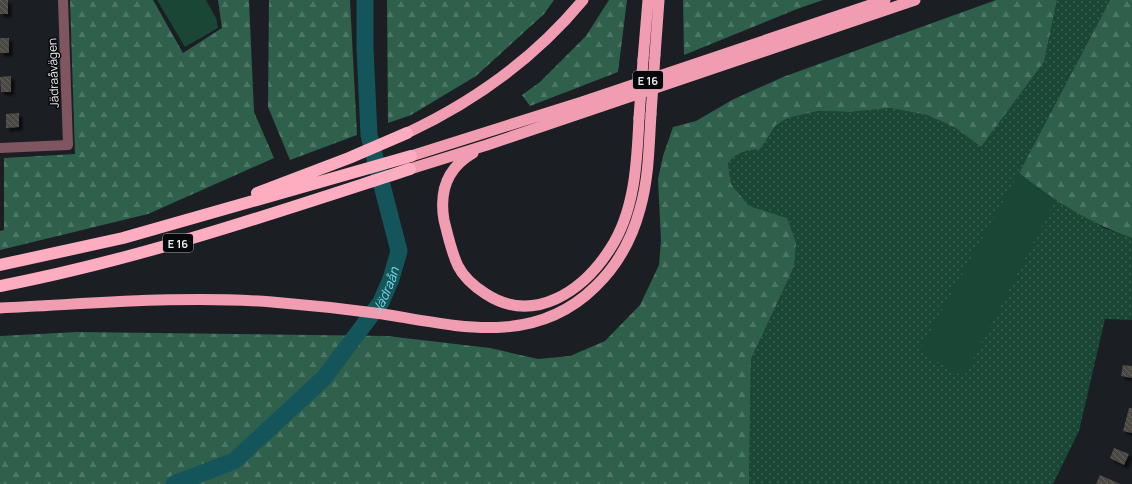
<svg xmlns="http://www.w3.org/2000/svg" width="1132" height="484" font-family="Manrope,sans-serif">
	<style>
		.grass { fill: url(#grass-dots) }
		.forest { fill: url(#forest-firs) }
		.pitch { fill: #194635 }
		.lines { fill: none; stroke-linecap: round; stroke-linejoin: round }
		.river { stroke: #14555b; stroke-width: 17 }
		.building { fill: url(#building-back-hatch); filter: url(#shadow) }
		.minor { stroke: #7f5660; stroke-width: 10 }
		.trunk { stroke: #f09db2; stroke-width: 11 }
		.motorway { stroke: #feacc0; stroke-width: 12 }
		.trunk-bridge { stroke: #f09db2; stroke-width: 11 }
		.labels { text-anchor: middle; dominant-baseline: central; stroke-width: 3; stroke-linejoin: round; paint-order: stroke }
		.shield { fill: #07080a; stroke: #a5a7aa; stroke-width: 1 }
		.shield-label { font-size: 11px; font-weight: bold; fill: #e9ebef }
		.street-label { font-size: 12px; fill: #e9ebef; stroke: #07080a }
		.water-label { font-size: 13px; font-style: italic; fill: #78dae4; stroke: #07080a }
	</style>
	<defs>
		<pattern id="grass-dots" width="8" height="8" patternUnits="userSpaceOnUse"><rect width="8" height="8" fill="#194635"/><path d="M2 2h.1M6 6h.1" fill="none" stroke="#3a6153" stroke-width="1.8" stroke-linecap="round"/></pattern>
		<pattern id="forest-firs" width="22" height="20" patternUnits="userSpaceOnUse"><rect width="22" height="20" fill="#2f604c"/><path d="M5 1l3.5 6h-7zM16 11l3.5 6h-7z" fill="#4d7766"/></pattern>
		<pattern id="building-back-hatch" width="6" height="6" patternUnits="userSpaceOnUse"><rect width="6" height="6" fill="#4c4742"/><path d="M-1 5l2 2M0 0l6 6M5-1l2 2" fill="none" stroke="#66625e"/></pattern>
		<filter id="shadow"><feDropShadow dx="3.5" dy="3.5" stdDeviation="1" flood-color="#0009"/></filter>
	</defs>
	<rect width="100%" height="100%" fill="#1b1e23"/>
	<path class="grass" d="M1057 0H1110L1019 173 1104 228 1132 238V320L1105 319 1079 431 1053 484H749L751 359 794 267 787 218 749 206 731 184 728 163C737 152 745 150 760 148L776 125 788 118 818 111 850 112 890 108 927 115 954 127 981 147 1044 62Z"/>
	<path class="forest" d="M70 0H153L183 53 222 28 218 0H249L254 112 274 158 148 214 0 250V231L4 230V158L75 154Z
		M269 0H350L357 135 290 160 268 107Z
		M387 0H554L544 14 476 76 411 115 388 123Z
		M609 0H627L618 72 530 106 522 95 540 82 586 36Z
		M683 0H823L797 9 684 55Z
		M996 0H1057L1044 62 981 147 954 127 927 115 890 108 850 112 818 111 788 118 776 125 760 149C745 150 737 152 728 163L731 184 749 206 787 218 796 243 794 267 751 359 749 484H0V336L77 332 387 336 490 348 538 359 570 356 605 341 640 305 659 265 661 240 658 179 663 156 673 127 696 121 732 100 783 77Z
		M1110 0H1132V238C1089 223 1055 201 1019 173Z"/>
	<path class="pitch" d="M157 0H206L216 18 218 28 185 47Z
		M1019 173 1055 201 964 377 919 351Z"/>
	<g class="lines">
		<path class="river" id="s1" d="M174 484 234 461 324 378 381 302 391 279 399 251 369 135 365 48V0"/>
	</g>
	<path class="building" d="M0 0H8V14H0Z
		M0 38H9V53H0Z
		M11 76V92H1L0 77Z
		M19 113V127L6 128V114Z
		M1123 365 1132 366V378L1121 376Z
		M1129 408H1132V433L1123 431Z
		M1114 448 1129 454 1124 465 1110 458Z
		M1100 475 1120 484H1096Z"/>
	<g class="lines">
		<path class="minor" d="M0 148 68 145 63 0"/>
		<path class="trunk" d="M655 55 659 0
			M643 60 648 0
			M407 133C475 101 535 58 583 0
			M473 153C447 168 439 191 444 220 448 236 451 251 458 266 464 278 475 287 486 294 534 325 583 291 610 249 635 211 637 162 639 118
			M411 156 582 102 885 0
			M410 169 487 145 915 0
			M0 308C90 304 182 295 272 302 309 305 346 309 383 314 457 326 534 347 595 287 617 266 632 239 640 209 649 178 649 145 651 114"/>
		<path class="motorway" d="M257 193 349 158 407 133
			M0 265 123 238 411 156
			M0 286C140 259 274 213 410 169"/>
		<path class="trunk-bridge" d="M651 114 655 55
			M639 118 643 60"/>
	</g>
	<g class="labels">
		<g class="shield">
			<rect x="633" y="71" width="30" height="18" rx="3"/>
			<rect x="163" y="234" width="30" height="18" rx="3"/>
		</g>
		<g class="shield-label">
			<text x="648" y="80">E 16</text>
			<text x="178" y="243">E 16</text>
		</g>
		<g class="street-label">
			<text transform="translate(53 73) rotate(-92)">Jädraåvägen</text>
		</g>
		<g class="water-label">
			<text stroke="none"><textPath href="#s1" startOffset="295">Jädraån</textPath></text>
		</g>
	</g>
</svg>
